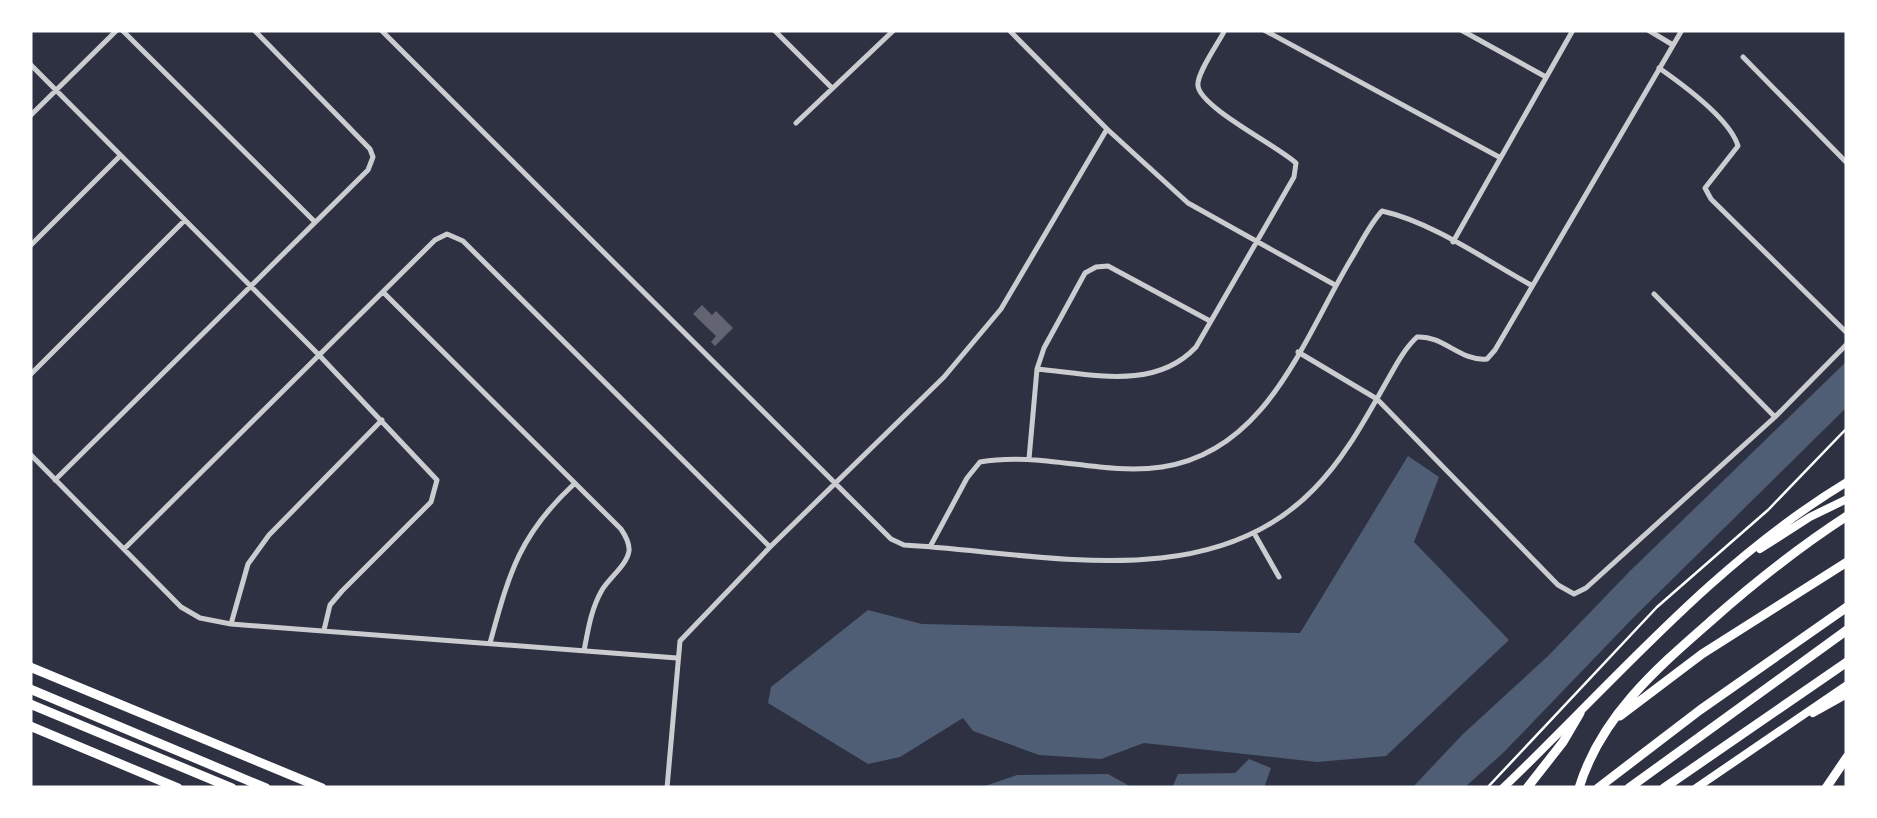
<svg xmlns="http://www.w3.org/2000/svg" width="1877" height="818" font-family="'DejaVu Sans',sans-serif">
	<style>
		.water { fill: #4f5d75 }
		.building { fill: #626471 }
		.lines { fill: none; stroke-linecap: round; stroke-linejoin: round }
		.path { stroke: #fff; stroke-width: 2.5 }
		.minor { stroke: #caccd0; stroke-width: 5 }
		.primary { stroke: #fff; stroke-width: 8 }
		.motorway { stroke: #fff; stroke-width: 9 }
	</style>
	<rect width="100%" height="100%" fill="#2d3142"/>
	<path class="water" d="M1847 361V407L1634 617 1504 752 1464 788H1412L1463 734 1549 655 1630 571Z
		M1408 456 1439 477 1414 542 1509 640 1386 756 1317 762 1144 743 1101 759 1039 755 973 731 963 718 900 757 868 764 768 703 771 687 868 610 922 624 1300 633Z
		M1249 759 1271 768 1264 788H1172L1178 774 1235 773Z
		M1108 774 1133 788H979L1017 775Z"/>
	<path class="building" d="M702 305 712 315 716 311 733 328 715 346 711 342 716 336 693 314Z"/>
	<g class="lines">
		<path class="path" d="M1487 788 1657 607 1768 510 1847 428"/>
		<path class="minor" d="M122 30 314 221
			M381 30 891 539 904 545C1037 552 1209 598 1314 489 1343 460 1363 423 1383 388 1393 371 1402 351 1417 337 1443 335 1461 362 1487 359L1495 350 1682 30
			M774 30 832 88
			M1009 30 1107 129 1188 203 1335 285
			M1264 30 1499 157
			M1461 30 1546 77
			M1648 30 1673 45
			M1743 57 1847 163
			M30 64 318 354 437 480 431 502 342 591 330 605 324 630
			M1659 68C1682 84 1730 119 1738 146L1705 188 1711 199 1847 333
			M30 116 117 30
			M796 123 894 30
			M1453 242 1573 30
			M30 246 120 156
			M383 292 621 529C625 535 630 543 629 551 627 565 609 578 602 590 591 609 588 630 584 651
			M1654 294 1775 417
			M1298 352 1377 399 1558 585 1574 594 1586 588 1775 417 1847 344
			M1037 369C1092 374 1155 391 1196 347L1294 177 1296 163C1278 146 1201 108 1198 86 1196 74 1219 42 1225 30
			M30 375 185 220
			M30 454 181 607 200 618 231 624 677 658
			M1029 459 1037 369 1044 348 1085 273 1096 267 1108 266 1210 321
			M55 480 368 170 373 157 370 149 254 30
			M1254 533 1279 577
			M931 545 967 478 980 462C1041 451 1102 476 1162 467 1269 451 1304 336 1353 256 1362 241 1370 224 1382 211 1432 222 1487 261 1531 285
			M124 549 435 240 447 234 463 241 770 547
			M231 624 248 564 269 535 382 420
			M490 643C509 574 519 535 574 484
			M667 788 680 641 770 547 944 377 1001 309 1107 129"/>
		<path class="primary" d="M1760 549 1810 517 1847 499
			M1813 713 1847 694
			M1503 788C1614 682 1714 562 1847 482
			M1696 788 1847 685"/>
		<path class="motorway" d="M30 667 322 788
			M30 689 266 788
			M30 704 232 788
			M1620 716 1702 654 1847 562
			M30 726 178 788
			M1527 788 1563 742 1580 713
			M1579 788C1601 716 1657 668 1712 620 1754 583 1799 547 1847 516
			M1598 788 1700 710 1847 607
			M1629 788 1847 630
			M1664 788 1847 662
			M1826 788 1847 757"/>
	</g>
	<rect width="1877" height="818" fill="none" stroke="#ffffff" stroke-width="65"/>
</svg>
